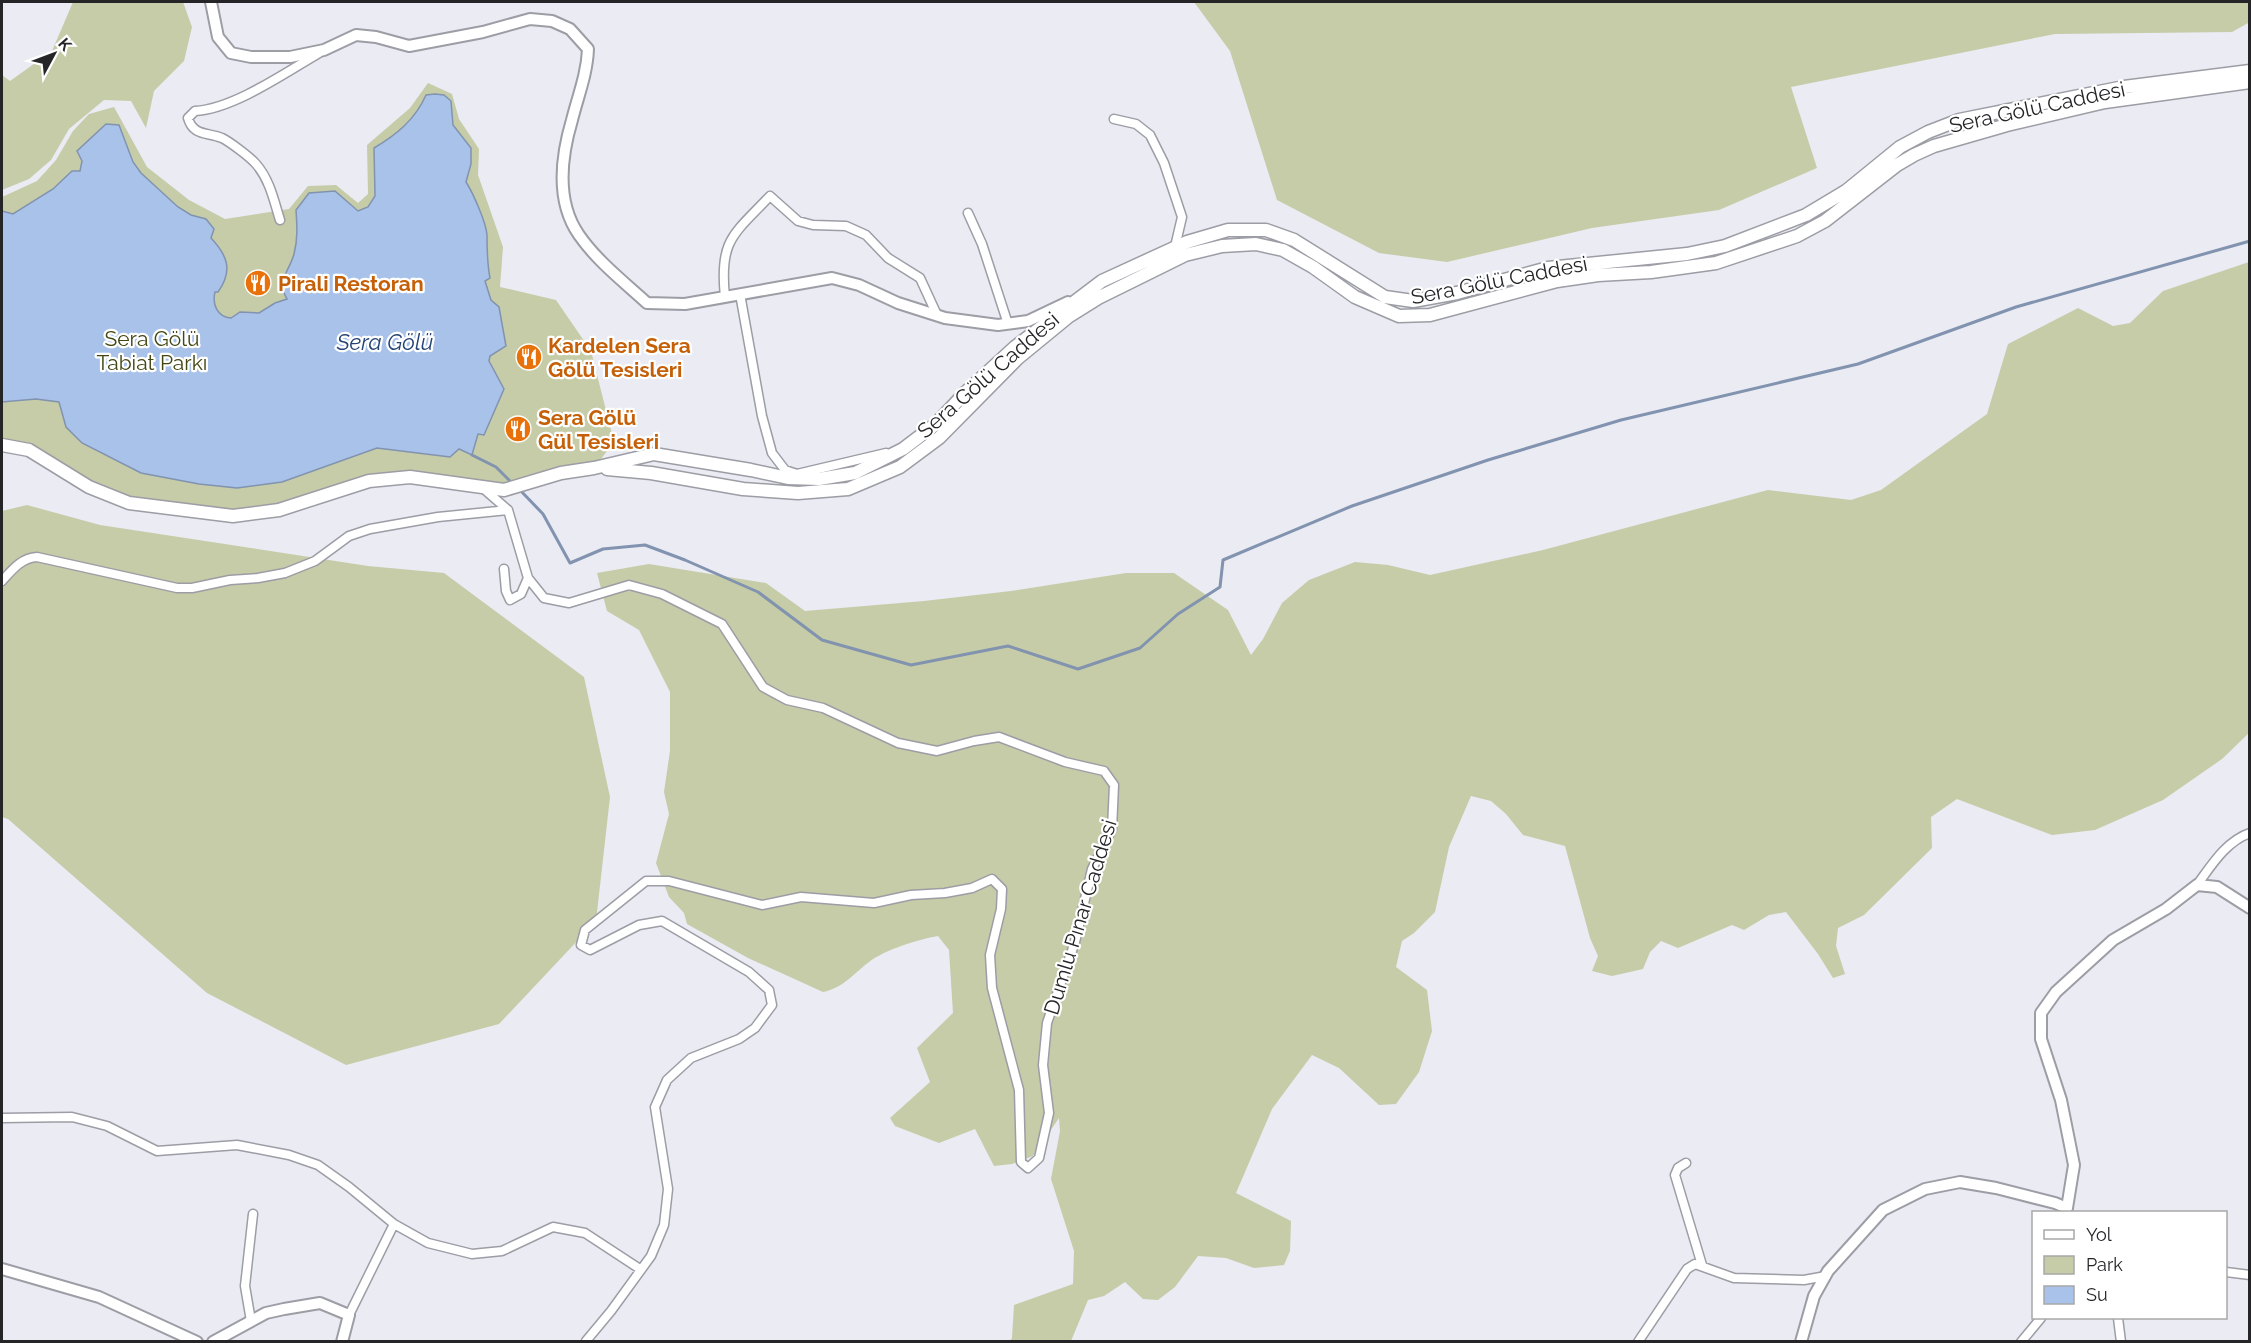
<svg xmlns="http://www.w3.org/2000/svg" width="2251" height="1343" font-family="Raleway,sans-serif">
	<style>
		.green { fill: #c6cca8 }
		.water { fill: #a9c2e9; stroke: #8193af; stroke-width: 1.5 }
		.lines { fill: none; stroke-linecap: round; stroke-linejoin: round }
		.stream { stroke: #8193af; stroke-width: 3 }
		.minor-casing { stroke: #9c9da5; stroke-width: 11 }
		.tertiary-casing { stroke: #9c9da5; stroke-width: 14 }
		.secondary-casing { stroke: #9c9da5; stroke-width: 15 }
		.minor { stroke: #fff; stroke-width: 8 }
		.tertiary { stroke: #fff; stroke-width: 10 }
		.secondary { stroke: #fff; stroke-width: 12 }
		.labels { text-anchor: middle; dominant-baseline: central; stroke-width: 4.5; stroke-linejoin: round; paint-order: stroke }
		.street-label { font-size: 21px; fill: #252528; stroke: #fff }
		.food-label { font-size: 21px; font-weight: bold; fill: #c56008; stroke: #fff; text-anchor: start }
		.park-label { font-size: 21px; fill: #424714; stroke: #fff }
		.water-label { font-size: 22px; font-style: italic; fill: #244273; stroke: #fff }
	</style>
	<rect width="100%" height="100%" fill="#eaebf3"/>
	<path class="green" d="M73 2H183L192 27 184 61 154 91 146 128 131 101 104 100 69 129 51 160 29 179 2 190V75L10 81 52 51Z
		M1194 2H2249L2250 22 2232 32 2055 34 1791 87 1817 168 1719 210 1592 228 1447 262 1379 253 1277 200 1230 51Z
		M428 83 452 94 459 119 479 149 478 175 503 247 500 287 556 300 591 351 614 442 594 468 504 490 410 477 233 516 129 503 29 450 2 445V197L37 181 56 160 73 131 89 114 114 107 147 167 189 200 225 219 289 209 308 186 336 185 358 203 368 194 367 145 410 108Z
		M2249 262V733L2222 759 2163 800 2095 830 2052 835 1957 799 1931 817 1932 848 1864 915 1838 928 1836 946 1845 974 1833 978 1818 954 1786 912 1769 915 1744 930 1732 925 1678 948 1661 941 1650 952 1643 969 1612 976 1592 971 1598 956 1590 938 1565 846 1523 835 1506 814 1491 801 1471 796 1449 847 1435 912 1414 933 1402 941 1396 967 1427 990 1432 1031 1419 1072 1396 1104 1379 1105 1339 1068 1312 1055 1272 1109 1236 1193 1291 1221 1290 1251 1284 1265 1254 1268 1226 1258 1198 1256 1175 1287 1158 1300 1143 1299 1125 1282 1104 1296 1088 1300 1071 1341H1010L1012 1338 1014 1305 1073 1284 1074 1251 1051 1179 1060 1131 1059 1118 1033 1156 1012 1164 994 1166 975 1129 939 1143 895 1126 890 1118 930 1082 917 1048 953 1013 949 950 938 936C919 939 884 950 869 962 853 974 843 988 823 992L748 958 687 924 684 913 669 897 656 863 669 814 664 792 670 751V692L639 630 607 611 597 573 649 564 766 583 805 611 924 601 1011 591 1126 573H1174L1228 610 1251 655 1263 639 1282 603 1309 580 1355 562 1388 565 1430 575 1543 550 1768 490 1851 500 1881 490 1987 414 2008 344 2078 308 2113 326 2130 323 2163 291Z
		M27 505 100 525 368 566 444 573 584 677 610 797 596 921 499 1024 346 1065 207 993 8 819 2 817V511Z"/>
	<path class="water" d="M435 94 444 95 451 101 453 125 471 148V164L466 182C473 193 486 222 487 235 487 250 487 263 490 278L485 281 491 300 499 307 506 346 490 356 489 361 504 389 484 435 478 434 472 455 459 449 450 457 377 448 282 482 237 488 199 484 141 473 82 443 66 427 59 402 36 399 2 402V211L13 214 53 189 72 171H80L82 161 77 151 106 124 119 125 133 162 141 173 178 207 191 215 206 219 214 229 211 238C228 256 233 271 218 292H215C212 304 217 317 231 318L240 312 259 313 275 303 287 299C276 280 289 272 294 254 298 239 297 225 296 210L309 193 335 191 358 211 368 207 375 196 374 148C396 135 415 120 426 95Z"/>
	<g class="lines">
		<path class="stream" d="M472 455 496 467 514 485
			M519 489 543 514 570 563 603 549 645 545 685 560 758 592 822 640 911 665 1008 646 1078 669 1140 648 1178 614 1220 587 1223 560 1352 506 1488 460 1621 420 1858 364 2016 307 2250 241"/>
		<defs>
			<path id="minor" d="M1114 119 1136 124 1150 135 1164 163 1182 217 1174 251
				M968 213 982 244 1008 324
				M280 220C274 201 270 180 256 164 250 157 230 142 222 138 207 132 193 136 188 118L195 111C233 109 285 73 319 53
				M740 294 762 416 772 453 785 470 797 474 886 453
				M725 297C719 240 733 235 770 196L798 221 813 225 846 226 866 235 888 258 920 278 937 315
				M484 489 508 510 528 578 544 598 569 603 629 585 662 594 722 624 763 687 787 700 823 708 898 743 937 751 974 741 999 737 1065 762 1104 771 1114 785 1112 829 1092 869 1075 942 1047 1023 1043 1065 1049 1113 1039 1158 1028 1168 1021 1162 1019 1090 992 988 990 955 1001 909 1002 889 992 879 972 888 945 893 911 895 874 903 801 897 762 905 669 881H646L585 930 581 945 590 950 639 925 662 921 749 972 769 990 772 1005 755 1028 739 1039 691 1058 667 1080 655 1107 668 1189 664 1225 651 1256 611 1311 586 1341
				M504 569 506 591 510 600 521 594 528 578
				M2 581C12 570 21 558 37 557L177 588H192L230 580 258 578 285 573 315 561 349 536 370 529 438 517 508 510
				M2197 885C2211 866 2226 841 2250 833
				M2 1118 72 1117 107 1126 157 1151 237 1145 289 1155 318 1165 349 1187 394 1224
				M1686 1163 1678 1168 1675 1175 1702 1265
				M2226 1272 2250 1275
				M349 1315 394 1224 428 1243 472 1254 502 1251 553 1227 585 1233 640 1269
				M2118 1318 2121 1342
				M251 1321 245 1286 253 1214
				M1638 1342 1687 1269 1695 1264 1734 1278 1804 1280 1826 1276
				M2021 1342 2041 1318"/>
			<path id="tertiary" d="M211 2 218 37 231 53 251 57H290L324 50 356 35 376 37 409 46 483 32 530 19 552 21 570 29 588 49C587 74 578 96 572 120 561 157 556 202 579 235 597 261 624 282 647 303L685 304 832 278 859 285 898 303 945 318 998 325 1028 321 1068 302
				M2 1269 99 1297 197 1342
				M213 1342 266 1313 284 1309 320 1303 349 1315 342 1342
				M1801 1342 1814 1296 1828 1271 1883 1210 1925 1189 1960 1182 1996 1188 2055 1203 2067 1208 2074 1165 2061 1100 2041 1039V1013L2056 992 2113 940 2166 909 2197 885 2217 887 2250 908"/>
			<path id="secondary" d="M2 445 29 450 89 487 129 503 233 516 279 510 369 481 410 477 504 490 561 473 594 468 654 454 751 470 788 478 819 479 855 473 903 449 936 424 966 392 1015 347 1102 281 1187 242 1228 230H1266L1294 240 1385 297 1413 301 1457 293 1548 268 1687 254 1725 246 1806 215 1846 191 1900 147 1928 132 1959 120 2124 87 2250 71
				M607 469 651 473 743 489 798 493 848 489 900 467 939 438 1018 358 1068 317 1100 297 1185 255 1222 246 1256 244 1283 250 1313 267 1355 297 1399 316 1430 315 1557 281 1598 275 1651 272 1716 263 1797 236 1825 221 1897 165 1914 155 1934 146 2007 125 2105 102 2250 82"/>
		</defs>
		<use href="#minor" class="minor-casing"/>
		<use href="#tertiary" class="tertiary-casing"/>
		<use href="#secondary" class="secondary-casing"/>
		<use href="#minor" class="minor"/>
		<use href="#tertiary" class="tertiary"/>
		<use href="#secondary" class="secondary"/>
	</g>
	<defs>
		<symbol id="restaurant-disc" viewBox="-11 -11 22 22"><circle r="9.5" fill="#e8710a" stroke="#fff"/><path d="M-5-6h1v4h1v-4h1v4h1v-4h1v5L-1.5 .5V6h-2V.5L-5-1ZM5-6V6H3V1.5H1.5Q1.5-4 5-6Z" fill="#fff"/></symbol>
	</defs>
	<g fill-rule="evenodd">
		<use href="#restaurant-disc" x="243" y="268" width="30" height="30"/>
		<use href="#restaurant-disc" x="514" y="342" width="30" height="30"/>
		<use href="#restaurant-disc" x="503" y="414" width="30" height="30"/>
	</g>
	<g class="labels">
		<g class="street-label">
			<text transform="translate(2037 107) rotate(-12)">Sera Gölü Caddesi</text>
			<text transform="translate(1499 280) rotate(-11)">Sera Gölü Caddesi</text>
			<text transform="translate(988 375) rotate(-41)">Sera Gölü Caddesi</text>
			<text transform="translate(1080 917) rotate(-73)">Dumlu Pınar Caddesi</text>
		</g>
		<g class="food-label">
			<text x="278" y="283">Pirali Restoran</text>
			<text x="548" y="345">Kardelen Sera<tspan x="548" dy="24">Gölü Tesisleri</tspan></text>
			<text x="538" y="417">Sera Gölü<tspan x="538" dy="24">Gül Tesisleri</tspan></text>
		</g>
		<g class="park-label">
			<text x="152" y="338">Sera Gölü<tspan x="152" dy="24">Tabiat Parkı</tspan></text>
		</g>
		<g class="water-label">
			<text x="385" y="342">Sera Gölü</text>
		</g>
	</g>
	<rect width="2251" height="1343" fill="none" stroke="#252528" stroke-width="6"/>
	<rect x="2032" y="1211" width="195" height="108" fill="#ffffff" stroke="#a8a8a9" stroke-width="1.5"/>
	<rect x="2044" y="1230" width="30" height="9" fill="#ffffff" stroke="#a8a8a9" stroke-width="1.5"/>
	<text x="2086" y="1241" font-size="18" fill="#252528">Yol</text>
	<rect x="2044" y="1256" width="30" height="18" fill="#c6cca8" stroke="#a8a8a9" stroke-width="1.5"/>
	<text x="2086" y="1271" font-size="18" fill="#252528">Park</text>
	<rect x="2044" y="1286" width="30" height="18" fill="#a9c2e9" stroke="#a8a8a9" stroke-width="1.5"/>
	<text x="2086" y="1301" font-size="18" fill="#252528">Su</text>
	<g transform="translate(54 54) rotate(49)" stroke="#ffffff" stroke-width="4.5" paint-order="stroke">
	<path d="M0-4.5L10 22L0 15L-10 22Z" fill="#252528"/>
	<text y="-9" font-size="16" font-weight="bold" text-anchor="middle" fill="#252528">K</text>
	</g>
</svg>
